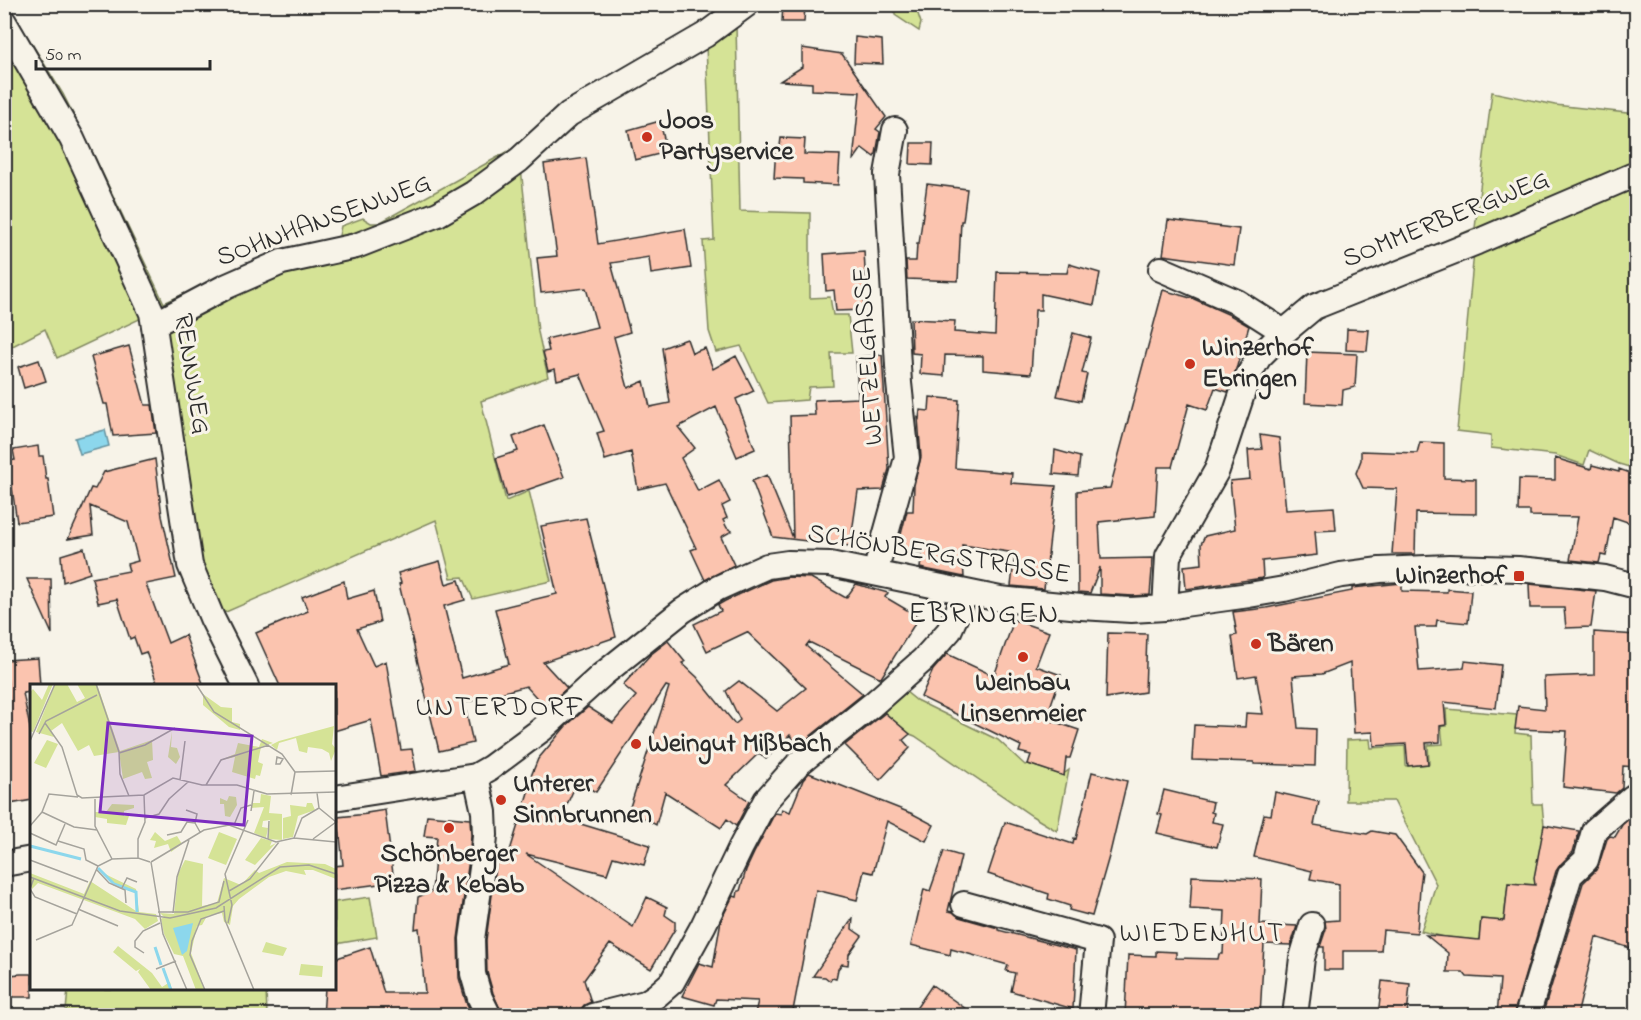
<svg xmlns="http://www.w3.org/2000/svg" width="1641" height="1020" font-family="'Indie Flower',sans-serif">
	<style>
		.green { fill: #d5e396; stroke: #808760; stroke-width: 1.5 }
		.water { fill: #8cd7ec; stroke: #65929f; stroke-width: 1.5 }
		.building { fill: #fbc4af; stroke: #2b2b2b; stroke-width: 1.5 }
		.lines { fill: none; stroke-linecap: round; stroke-linejoin: round }
		.minor-casing { stroke: #2b2b2b; stroke-width: 28 }
		.minor { stroke: #f7f3e8; stroke-width: 24 }
		.poi-dot { fill: #c8321e; stroke: #f7f3e8; stroke-width: 2 }
		.labels { text-anchor: middle; dominant-baseline: central; stroke-width: 6; stroke-linejoin: round; paint-order: stroke }
		.poi-label { font-size: 27px; font-weight: bold; fill: #2b2b2b; stroke: #f7f3e8; text-anchor: start }
		.street-label { font-size: 27px; fill: #2b2b2b; stroke: #f7f3e8 }
		.neighbourhood-label { font-size: 28px; letter-spacing: 1.5px; fill: #2b2b2b; stroke: #f7f3e8 }
		.quarter-label { font-size: 30px; letter-spacing: 1.5px; fill: #2b2b2b; stroke: #f7f3e8 }
		.inset-river { fill: none; stroke: #8cd7ec; stroke-width: 3 }
		.inset-road { fill: none; stroke: #a5a39c; stroke-width: 1.5 }
		.view { fill: #7b2cbf; fill-opacity: 0.15; stroke: #7b2cbf; stroke-width: 3 }
		.inset-edge { fill: none; stroke: #2b2b2b; stroke-width: 3 }
	</style>
	<rect width="100%" height="100%" fill="#f7f3e8"/>
	<filter id="ink" filterUnits="userSpaceOnUse"><feTurbulence type="fractalNoise" baseFrequency=".0167" numOctaves="2"/><feDisplacementMap in="SourceGraphic" scale="12" xChannelSelector="R" yChannelSelector="G"/><feConvolveMatrix kernelMatrix="1 2 1 2 8 2 1 2 1" color-interpolation-filters="sRGB"/></filter>
	<g filter="url(#ink)">
		<path class="green" d="M5 5H8L63 94 91 149 164 303 257 261 321 246 339 236 341 226 363 218 371 223H379L516 147 521 168 538 332 548 377 481 401 506 501 529 491 551 581 473 599 463 577 451 578 436 520 219 615 201 565 152 313 57 358 45 329 5 350Z
			M895 5H915L921 23 919 31 895 15Z
			M736 24 740 211 810 213V298L830 297 833 315H848L852 353H831L833 386 809 387 807 400 768 403 741 346 716 352 709 331 703 241 714 240 706 45Z
			M1492 92 1555 105 1636 114V469L1619 464 1589 450 1584 465 1555 455 1491 448V435L1457 431 1474 252 1320 294 1475 228Z
			M900 687 916 700 998 740 1025 765 1028 764 1062 775 1069 770 1057 831 1032 816 915 736 910 734 884 712Z
			M1446 709 1517 715 1515 733 1531 735 1533 804H1542L1544 825 1537 885 1508 883 1504 919 1502 921 1481 919 1479 940 1444 937 1421 931 1436 884 1394 801H1346L1347 740 1370 739 1371 748 1405 746 1406 766 1429 764 1428 745 1443 744 1441 726H1447Z
			M370 897 377 937 335 944V902Z
			M68 989H266L267 1015H5L66 1011Z"/>
		<path class="water" d="M105 430 109 446 80 454 75 438Z"/>
		<path class="building" d="M783 4H805L804 22H782Z
			M855 37 882 40 883 64 854 63Z
			M802 48 842 54 886 117 876 129 880 132 876 154 874 157 862 148 853 161 860 92 812 90V83L780 81 802 67Z
			M660 121 667 152 635 160 628 130Z
			M781 138 805 139 804 154 840 155 838 185 803 183V179L774 178 776 147 780 146Z
			M911 143H933L932 165 910 164Z
			M586 158 598 244 685 229 691 268 651 274 649 257 611 263 630 332 614 337 628 388 644 381 650 407 670 403 662 348 687 339 692 353 705 348 713 369 736 356 754 391 736 399 755 449 737 457 716 407 678 427 695 448 681 458 698 491 719 480 730 502 722 506 727 518 723 520 727 528 732 531 721 537 734 565 705 580 691 550 696 548 665 483 638 489 631 452 605 460 597 433 604 431 580 374 557 380 555 369 548 371 543 352 549 351 546 339 597 327 586 288 541 293 537 258 557 256 544 164Z
			M927 184 967 189 963 221H961L958 281 907 279 906 261H916L917 244H919Z
			M1168 220 1239 229 1234 265 1163 255Z
			M864 251 866 288H863L864 310 836 311 834 290 826 291 824 254Z
			M1069 264 1100 273 1094 305 1041 294V310H1035L1031 374 983 370V356L945 355 944 376 920 374 921 354 912 353 911 319 955 321 954 332 995 335 997 272 1067 273Z
			M1163 290 1194 299 1230 315 1249 326 1237 366 1228 392 1215 388 1207 410 1189 404 1172 467H1158L1155 516 1099 522 1101 559 1153 558 1150 595 1133 596 1100 594V567L1090 593 1078 592 1077 491 1110 488Z
			M1347 329 1369 330 1367 351 1346 350Z
			M1073 333 1091 338 1082 373 1087 374 1081 401 1057 396Z
			M129 346 145 405H152L156 433 113 436 107 404H104L91 357Z
			M1307 352 1357 354 1355 387 1343 390 1342 405 1305 403Z
			M882 355 889 469 883 490 858 491 850 546 773 537 752 481 767 475 793 538 790 416 815 415 814 400 858 398 856 357Z
			M39 360 46 381 24 388 18 367Z
			M930 397 959 400 955 468 1012 473 1011 483 1056 486 1044 589 1011 586 1015 553 962 545 964 577 920 568 922 553 916 552 898 546 907 511H913L914 485 921 457 918 418 919 419 920 410 929 411Z
			M544 425 564 477 507 497 496 458 518 451 513 437Z
			M1260 435 1279 438 1286 510 1334 507 1336 530 1315 531 1317 555 1262 561 1263 578 1186 589 1184 566 1202 564 1201 544 1205 536 1235 529 1230 481 1250 479 1248 450 1262 449Z
			M1420 442 1444 443V478L1476 479V514L1416 513 1415 554H1392L1397 489 1363 488 1356 473 1361 460V451L1417 453Z
			M38 446 39 456H43L46 479H48L53 517 17 522 11 481H9L6 461 15 460 13 450Z
			M1055 450 1080 457 1078 476 1053 474Z
			M1555 458 1591 469 1592 465 1619 472V469L1636 475V525L1613 517 1606 556 1601 555 1599 563 1570 560 1578 517 1530 516V511H1518L1519 479 1555 480Z
			M155 459 162 516 176 578 146 584 168 643 185 635 204 686H158L146 652 140 654 134 637 130 639 117 599 98 603 92 578 129 571 127 564 138 561 128 522 90 506 93 535 68 539 91 488 95 489 104 472Z
			M586 518 616 637 543 662 567 688 545 707 526 686 464 703 473 743 439 751 399 584 401 583 398 573 440 561 446 584 459 580 465 600 444 606 462 678 509 664 495 609 557 594 541 526Z
			M84 548 90 573 63 582 61 555Z
			M789 577 811 578 846 598 856 584 888 593 885 597 919 617 881 678 809 642 806 646 863 694 798 746 790 735 766 759 759 753 726 785 749 801 736 826 727 819 721 828 665 792 656 825 629 810 669 687 666 686 596 792 577 782 561 818 650 845 644 865 613 857 607 874 526 854 633 927 647 897 667 907 665 915 675 922V929L651 969 610 944 584 980 591 1002 584 1005 581 1009 562 1016H503L493 993 487 972 486 940 498 850 509 854 530 786H527L538 759 566 726 588 707 613 723 636 696 623 685 650 655 668 641 685 662 682 663 697 677 735 724 740 720 726 691 739 681 777 711 806 688 747 632 707 651 694 624 721 611 718 605 725 601 771 580Z
			M27 579H51L52 634Z
			M344 581 347 599 374 591 380 622 357 629 374 666 386 661 401 750 412 749 416 771 381 776 371 720 334 731V686H280L256 633 308 611 302 597Z
			M1402 583V591L1447 592V589L1471 591 1468 623 1437 620 1436 627H1415L1419 671 1464 668 1465 661 1501 665 1496 708 1444 702 1446 725 1440 726V742L1426 743 1428 764 1408 766 1406 744 1374 746 1373 732 1354 733 1350 663 1322 674 1293 676 1298 728 1316 729 1315 766 1254 764V762L1192 760 1194 725 1245 727 1246 713 1263 714 1256 675 1238 678 1232 636 1237 635 1233 612 1266 608 1352 591V588Z
			M1529 584 1596 591 1591 627 1566 628 1564 608H1530Z
			M1014 620 1049 632 1036 666 1061 675 1046 719 1079 730 1070 758H1066L1064 776 1028 764 1031 755 1019 752 1021 746 921 697 933 670 947 654 994 676Z
			M1594 632 1636 635V767L1623 766 1622 788 1616 793 1563 787 1567 731 1515 729 1518 706 1545 709 1544 677 1594 675Z
			M1108 633 1147 634 1145 692 1106 698Z
			M38 658 40 686H32V692L23 693 32 738V800L4 805V718L10 717 6 660Z
			M885 713 910 734 903 740 910 748 880 780 845 745Z
			M1092 772 1127 781 1110 853 1092 916 1069 910 1070 906 1048 899 1049 894 988 874 1005 822 1073 844 1074 838 1076 839Z
			M809 773 913 814 934 825 926 841 887 821 873 873 864 871 857 900 816 890 792 1016H756L757 1014 755 1013 758 1001 716 999 714 1005 682 996 699 963 713 967 721 920 733 896 737 897 738 891H740L746 870 754 853 775 813 781 814 782 809 790 812 803 780Z
			M1164 790 1213 802 1211 812 1214 813 1212 822 1223 824 1217 847 1157 833 1162 815 1158 814Z
			M1275 792 1319 802 1314 825 1367 834 1372 831 1395 835 1422 872 1420 887 1417 933 1383 930 1381 951H1343V970H1324V947H1320L1326 929 1325 921 1339 920V884L1310 879 1312 871 1254 857 1264 814 1271 815Z
			M385 810 394 882 334 890V866L343 865 338 817 367 814V813Z
			M1636 813 1633 840H1636V950L1596 937 1577 1016H1542L1583 883 1596 870 1599 864 1607 839 1610 836 1615 837 1622 825Z
			M427 815 470 819 471 835 469 859 458 939 459 978 466 1002 473 1016H323L325 988H334V959L370 947 384 993H425L419 928 415 929 418 897 432 891 437 837 424 836Z
			M1544 825 1579 831 1573 852 1560 865 1556 871 1513 1016H1497L1500 979 1467 977 1463 972H1447L1448 953 1426 935 1479 940 1481 919 1504 921 1508 883 1535 885 1534 878Z
			M944 851 961 856 948 911 953 912 959 917 998 928V930L1076 950 1073 1009 1011 991 1015 973 1006 971 1008 965 951 949 950 955 911 945 924 889 930 891Z
			M1192 876 1262 879 1260 924 1297 926 1291 945 1264 944 1260 1016H1125L1128 955 1156 956V951L1176 952V958L1218 959 1219 954H1223L1225 911 1190 909Z
			M853 918 852 929 862 936 849 954 848 965 842 964 838 969 836 979 832 978 830 981 825 977 813 976Z
			M21 974H32V997H9V975Z
			M1382 981 1410 984 1407 1016H1378Z
			M932 985 976 1016H911Z"/>
		<g class="lines">
			<defs>
				<path id="minor" d="M4 22 72 139 152 313 190 565 212 618 246 686
					M1161 269 1237 302 1284 332
					M155 324 225 287 282 262 356 246 438 214 474 193 519 160 569 114 705 35 747 4
					M875 573 907 458 899 383 887 174 895 130
					M1165 608 1168 556 1217 470 1248 376 1259 357 1284 332 1314 307 1477 242 1636 174
					M476 776 484 812 485 835 483 861 472 939 473 974 480 998 489 1016
					M334 798 476 776 490 768 541 730 602 675 682 611 718 588 767 566 788 563 830 564 1000 599 1081 607 1131 610 1165 608 1184 604 1249 595 1284 589 1341 575 1380 570 1449 567 1518 569 1570 574 1605 578 1636 586
					M4 864 32 859
					M964 904 1098 941 1091 1016
					M593 1016 645 1003 656 996 672 982 703 926 741 847 766 800 798 764 872 705 923 660 949 631 966 593
					M1295 1016 1302 958 1312 925
					M1527 1016 1570 875 1586 860 1594 831 1633 797H1636"/>
			</defs>
			<use href="#minor" class="minor-casing"/>
			<use href="#minor" class="minor"/>
		</g>
	</g>
	<g class="poi-dot">
		<circle cx="647" cy="137" r="6"/>
		<circle cx="1190" cy="364" r="6"/>
		<rect x="1513" y="570" width="12" height="12" rx="3"/>
		<circle cx="1256" cy="644" r="6"/>
		<circle cx="1023" cy="657" r="6"/>
		<circle cx="636" cy="744" r="6"/>
		<circle cx="501" cy="800" r="6"/>
		<circle cx="449" cy="828" r="6"/>
	</g>
	<g class="labels">
		<g class="poi-label">
			<text x="659" y="121">Joos<tspan x="659" dy="31">Partyservice</tspan></text>
			<text x="1202" y="348">Winzerhof<tspan x="1202" dy="31">Ebringen</tspan></text>
			<text x="1507" y="576" text-anchor="end">Winzerhof</text>
			<text x="1268" y="644">Bären</text>
			<text x="1023" y="683" text-anchor="middle">Weinbau<tspan x="1023" dy="31">Linsenmeier</tspan></text>
			<text x="648" y="744">Weingut Mißbach</text>
			<text x="513" y="784">Unterer<tspan x="513" dy="31">Sinnbrunnen</tspan></text>
			<text x="449" y="854" text-anchor="middle">Schönberger<tspan x="449" dy="31">Pizza &amp; Kebab</tspan></text>
		</g>
		<g class="street-label">
			<text transform="translate(1446 220) rotate(-22)">SOMMERBERGWEG</text>
			<text transform="translate(324 221) rotate(-20)">SOHNHANSENWEG</text>
			<text transform="translate(869 356) rotate(-94)">WETZELGASSE</text>
			<text transform="translate(191 374) rotate(81)">RENNWEG</text>
			<text transform="translate(939 555) rotate(9)">SCHÖNBERGSTRASSE</text>
		</g>
		<g class="neighbourhood-label">
			<text x="500" y="708">UNTERDORF</text>
			<text x="1202" y="934">WIEDENHUT</text>
		</g>
		<g class="quarter-label">
			<text x="984" y="615">EBRINGEN</text>
		</g>
	</g>
	<g transform="translate(30 684)">
		<rect width="306" height="306" fill="#f7f3e8"/>
		<path d="M19 0H23L3 48 0 47V8L3 5 12 16ZM25 0H37L47 18 55 14 47 0H67L90 67 122 56 123 76 117 78 122 94 115 95 112 88 93 95 89 68 64 72 59 61 48 67 32 39 21 47 24 53 6 48ZM173 10 191 23 202 24V38L210 40V46L199 43 173 21ZM304 42 302 60 306 65 301 77 299 69 292 65 278 63 277 69 269 67 266 54 249 59 247 66 241 61 249 57ZM142 47 141 63 147 64 150 73 146 80 138 73ZM232 55 243 59 231 63 228 78 233 80 230 92 226 91 225 95 202 88 205 73 188 77 205 70 208 59 229 63ZM17 56 28 60 16 84 4 79ZM231 110 241 112 239 129 252 130V156L238 155 240 136 233 137 232 143 238 144 236 154 224 149 234 123 221 124 222 119H230ZM199 112 206 113 207 121 200 133 195 132 194 120H190V114L197 117ZM277 119H282L285 126 268 132 263 153 253 155V134L261 132 260 121 276 123ZM82 120 104 121V124L94 127V132H99L96 141 77 139V135L65 133V128H76ZM125 148 135 157 147 152 152 160 141 168 138 160 124 164 126 157 120 156ZM189 148 207 155 196 181 178 174ZM231 154 242 157 240 162 246 159 225 181 215 176ZM155 176 173 180 172 222 187 219 194 194 211 201 225 186 229 189 257 178 295 180 306 185V195L283 186H274L276 191 256 187 239 193 209 215 203 222 200 241 194 238 192 229 177 232 172 241 167 242 161 269 175 306H166L153 272 144 270 134 250 131 235 134 233 130 229 144 230 148 190ZM0 189 54 210 60 197 106 227V209L83 200 75 190 106 205 109 228 126 230 128 237 115 245 105 235 8 199 2 205ZM236 258 257 264 253 272 232 268ZM88 262 122 289 132 303 140 298 142 306H121L108 288 110 285 106 287 83 268ZM271 280 293 282 292 293 269 291Z" fill="#d5e396"/>
		<path d="M163 239 157 267 152 271 143 244Z" fill="#8cd7ec"/>
		<path class="inset-river" d="M0 162 51 175M68 184 84 200 106 208 107 228M125 263 131 281M133 284 141 306"/>
		<path class="inset-road" d="M66 0 89 68 90 90 99 112M166 0 184 28 252 70 265 88M15 39 32 63 47 111 52 114 114 111 143 94 172 101H207L237 110 306 108M9 50 16 37 67 11M0 57 25 0M89 69 115 61 145 44M247 73 253 75 250 80H246ZM265 88 306 87M150 96 155 57M176 101 191 76 239 61M261 111 265 88M65 115V142L82 175M156 126 167 130 165 139 170 148M221 127 224 107M12 128 44 143 67 146M115 134 129 130 139 115 158 98M204 141 211 124 221 121M0 142 12 128 19 110 48 113M0 149 26 161 35 140M137 151 151 148 157 138 165 139M264 154 272 134 289 124 287 109M238 155 239 137M283 155 306 138 289 124M28 157 54 165 56 176 68 182M108 174V155L115 138 114 111M0 176 58 198M121 178 174 146 199 141 246 158 264 154 306 158M121 178 133 250 157 306M66 185 79 199 95 206 96 219M0 193 90 227 140 234 186 224 250 183 279 181 306 190M4 194 0 205 5 213 47 230M92 204 97 194 107 198M199 207 220 195 249 158M194 222 195 236 224 306M48 225 88 242M128 228H158L189 218 194 197M143 229 147 193 159 156M198 239 202 221 195 190 218 136M6 256 42 241 68 182 82 175 108 174 120 178M114 269 105 263V257L113 247 130 239M126 285 146 277M175 306 160 271 162 257 171 235 194 227"/>
		<path class="view" d="M78 39 222 52 214 141 70 128Z"/>
		<rect width="306" height="306" class="inset-edge"/>
	</g>
	<rect width="1641" height="1020" fill="none" stroke="#f7f3e8" stroke-width="24"/>
	<rect x="12" y="12" width="1617" height="996" fill="none" stroke="#2b2b2b" stroke-width="2" filter="url(#ink)"/>
	<path d="M36 60v9h174v-9" fill="none" stroke="#2b2b2b" stroke-width="3"/>
	<text x="45" y="60" font-size="18" fill="#2b2b2b" stroke="#f7f3e8" stroke-width="4.5" paint-order="stroke">50 m</text>
</svg>
